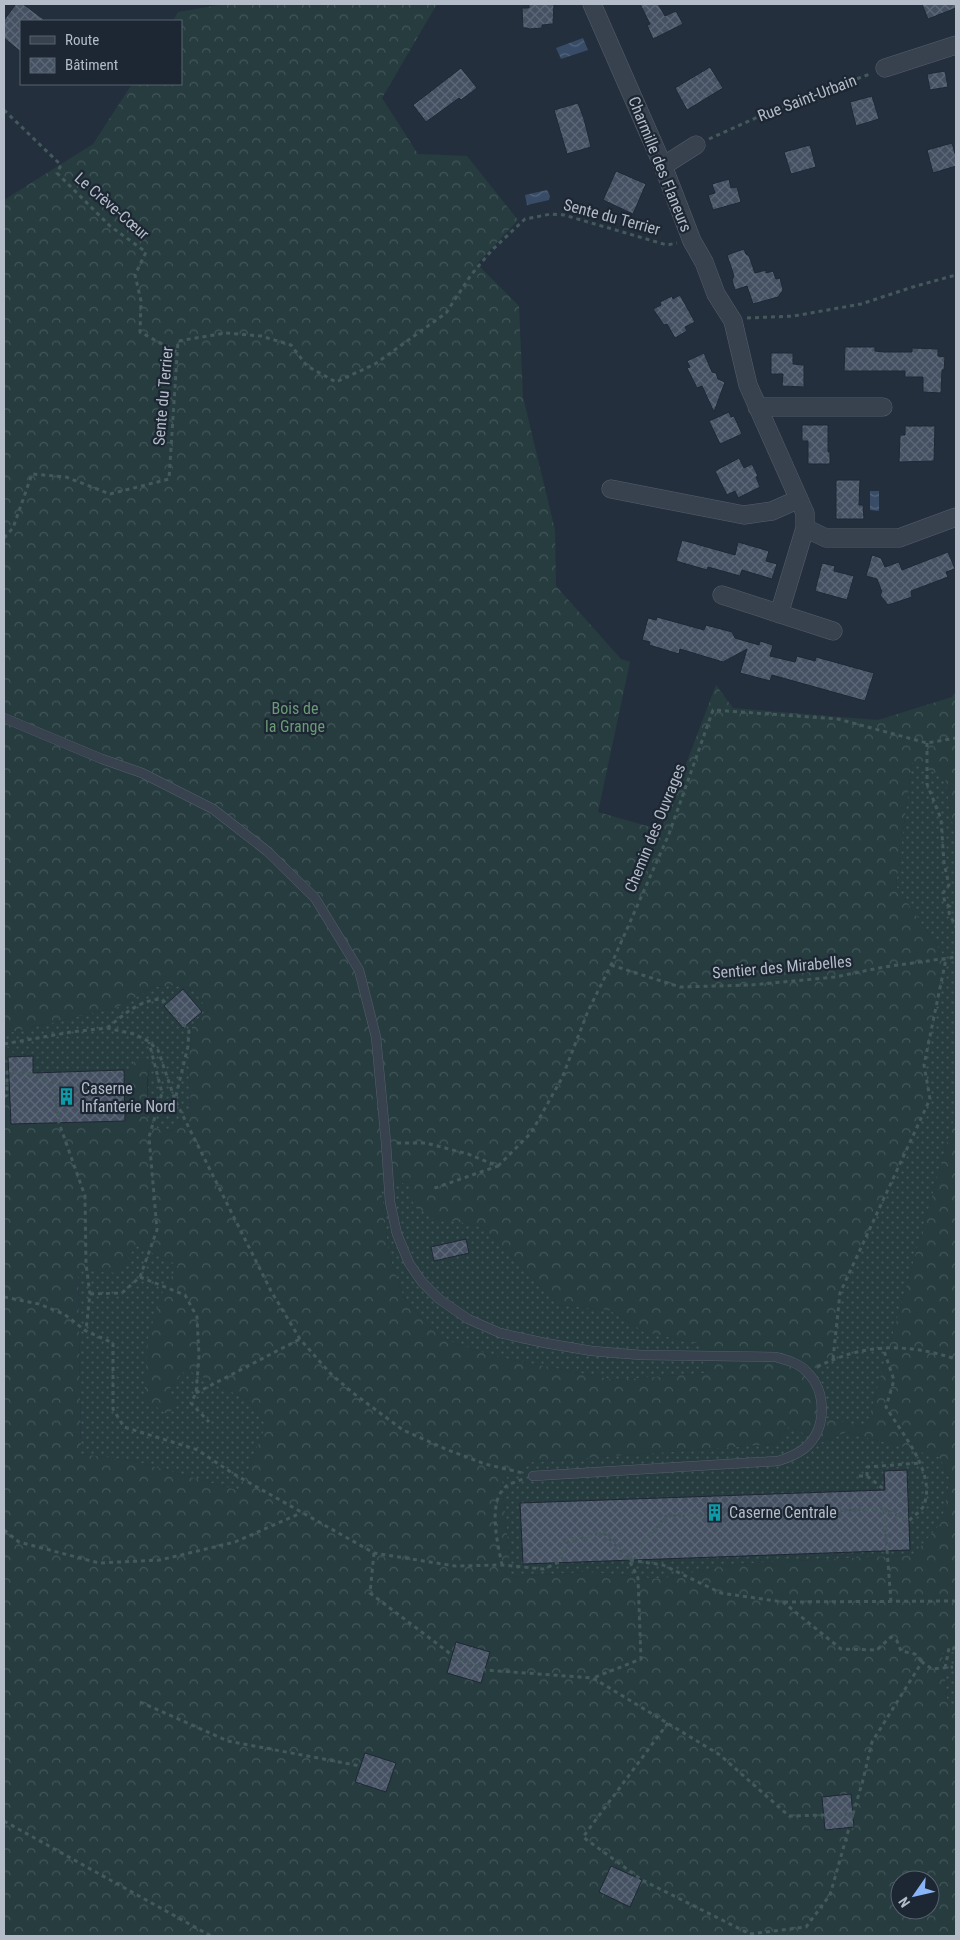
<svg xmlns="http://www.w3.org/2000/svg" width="960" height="1940" font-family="'Roboto Condensed',sans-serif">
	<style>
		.grass { fill: url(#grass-dots) }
		.forest { fill: url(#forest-crowns); fill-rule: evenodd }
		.water { fill: url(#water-waves) }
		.building { fill: url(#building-cross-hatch); stroke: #1f2835 }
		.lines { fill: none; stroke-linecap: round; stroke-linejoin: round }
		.lane-casing { stroke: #565f6c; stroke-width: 10 }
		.street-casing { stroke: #565f6c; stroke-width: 19 }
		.path { stroke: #44595c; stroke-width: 3; stroke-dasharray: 4 4; stroke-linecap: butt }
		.lane { stroke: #38414e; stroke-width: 9 }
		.street { stroke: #38414e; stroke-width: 18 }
		.labels { text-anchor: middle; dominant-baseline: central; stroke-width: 4.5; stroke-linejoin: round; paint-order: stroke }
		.street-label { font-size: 16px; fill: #b4bcc9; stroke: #1d2633 }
		.park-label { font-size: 16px; fill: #6b9a76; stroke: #1d2633 }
		.poi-label { font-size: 16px; fill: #b4bcc9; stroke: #1d2633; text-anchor: start }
	</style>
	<defs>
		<pattern id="grass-dots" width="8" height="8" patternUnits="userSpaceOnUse" patternTransform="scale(1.25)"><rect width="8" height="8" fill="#263c3f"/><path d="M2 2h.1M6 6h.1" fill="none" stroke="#435659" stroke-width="1.8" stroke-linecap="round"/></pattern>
		<pattern id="forest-crowns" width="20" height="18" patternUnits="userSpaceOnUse" patternTransform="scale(1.25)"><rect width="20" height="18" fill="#263c3f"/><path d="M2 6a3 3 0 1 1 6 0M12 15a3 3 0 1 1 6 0" fill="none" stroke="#435659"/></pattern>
		<pattern id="water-waves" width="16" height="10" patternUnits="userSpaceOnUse" patternTransform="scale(1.25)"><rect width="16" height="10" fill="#394c67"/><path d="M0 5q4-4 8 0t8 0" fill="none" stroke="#53647b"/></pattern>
		<pattern id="building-cross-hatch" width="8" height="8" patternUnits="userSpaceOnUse" patternTransform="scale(1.25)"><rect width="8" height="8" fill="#455162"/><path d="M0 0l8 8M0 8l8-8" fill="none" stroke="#5d6877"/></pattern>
	</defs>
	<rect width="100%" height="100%" fill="#242f3e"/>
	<path class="grass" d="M912 763 945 776 956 843V1112L866 1428 822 1417 807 1371 833 1359 840 1293 930 1099 924 1065 946 959 896 886Z
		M178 985 194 991 208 1010 192 1026 189 1063 191 1113 172 1131 157 1128 147 1117 149 1061 137 1060 129 1070 87 1075 31 1078 11 1051 4 1044V1034L118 1007 154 987Z
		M408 1182 464 1223 484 1228 558 1305 609 1310 645 1332 701 1344 705 1373 615 1380 493 1356 440 1338 404 1298 389 1255 381 1187Z
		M136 1245 178 1265 163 1291 168 1391 186 1369 246 1399 266 1425 240 1491 134 1461 81 1454 78 1267 100 1272Z
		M789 1426 822 1442 846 1432 940 1457 950 1479 942 1522 913 1555 736 1564 660 1579 586 1572 511 1577 502 1480 532 1462 775 1444Z
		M942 1652H956V1710L947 1700Z"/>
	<path class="forest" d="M225 4H437L382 98 418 154 467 156 518 220 477 264 519 306 523 397 555 530 556 586 621 659 630 662 598 812 661 830 716 685 733 708 878 720 952 697 956 691V843L945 777 912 763 896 886 946 959 924 1065 930 1099 840 1293 833 1359 807 1372 817 1385 822 1417 866 1428 956 1112V1652L942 1653 947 1699 956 1710V1936H4V1044L11 1051 32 1078 87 1075 129 1070 137 1059 150 1061 147 1078V1117L157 1128 172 1131 191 1113 189 1063 192 1026 208 1010 194 991 178 985 154 987 118 1007 4 1034V200L93 144 132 84H181V21H173L178 12ZM408 1182 413 1203 431 1218 464 1223 484 1228 558 1305 609 1310 645 1332 701 1344 705 1373 615 1380 493 1356 440 1338 404 1298 389 1255 381 1187ZM136 1245 178 1265 163 1291 148 1337 144 1398 168 1415 175 1405 168 1391 186 1369 246 1399 266 1425 240 1491 134 1461 81 1454 78 1267 100 1272 120 1273ZM789 1426 822 1442 846 1432 939 1457 950 1478 942 1522 913 1555 736 1564 660 1579 586 1572 511 1577 502 1480 532 1462 775 1444ZM900 1880H930V1910H900Z"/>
	<path class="water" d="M583 38 588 50 561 59 556 48Z
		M547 190 550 196 549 200 527 205 525 195Z
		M870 491H879V511L870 510Z"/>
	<path class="building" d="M16 4H23L46 21H21V52L4 38V20Z
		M529 4H554L553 24 542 25V28L529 29 528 28H523L522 8H529Z
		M640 4H658L665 16 676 11 683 24 653 39 647 25 650 24Z
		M922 4H956V8L928 19Z
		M710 67 723 88 687 110 675 88Z
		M461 68 477 88 461 100 459 98 426 122 413 105Z
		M945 71 948 87 930 90 927 74Z
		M872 96 879 119 856 126 850 102Z
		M578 103 584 119 591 147 567 154 554 110Z
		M952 143 956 157V166L933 173 927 150Z
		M810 145 816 167 791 174 784 152Z
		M616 171 646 184 633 214 603 200Z
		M729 179 731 188 737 187 741 202 713 210 708 195 715 193 712 184Z
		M744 249 746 254 749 256 755 273 766 270V273L773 271 776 279 780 278 783 290 778 297 753 304 747 286 735 290 732 280 734 276 727 255Z
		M680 295 695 322 685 327 687 331 675 338 667 324 664 325 653 309 661 305 660 302 672 296 673 299Z
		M845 347H875V351L884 352H912V348L938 349V356L945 357 944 370H942L941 393 923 392V377H905V371H844Z
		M704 353 712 372 716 373 718 379 725 382 714 412 702 386 697 388 687 368 690 367 687 361Z
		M771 353H793V364L804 365V387L782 386 783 374H771Z
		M729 412 731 417 734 416 742 434 720 444 709 421Z
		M802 425H828V452H830V464H808V441H802Z
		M905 426H935L934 461 899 462 900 435H905Z
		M739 458 744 468 752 464 758 476 756 477 760 487 738 498 735 491 727 495 715 471Z
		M836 480H860L859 505H863L864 519H836Z
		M682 540 735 555 738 542 769 551 766 561 777 564 772 579 742 570 740 576 708 567 707 570 676 561Z
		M948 552 955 569 946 572 948 577 911 591 912 597 888 605 880 595 882 592 877 579 866 576 872 555 881 558 885 567 899 562 902 570Z
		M822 563 835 566 834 571 854 576 847 600 815 591Z
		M657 617 704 630 706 625 732 632 735 638 759 645 760 641 773 645 770 656 795 662 797 656 815 661 816 657 874 673 865 701 772 675 770 681 740 673 747 649 723 662 680 649 679 654 649 645 650 642 642 640 648 618 656 620Z
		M183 989 202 1012 183 1028 164 1006Z
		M33 1056V1073L124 1070 125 1121 11 1124 8 1057Z
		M466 1239 469 1253 434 1261 431 1247Z
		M907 1470 910 1550 523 1564 520 1503 885 1490 884 1471Z
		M456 1642 490 1652 481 1683 447 1673Z
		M365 1753 396 1763 386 1792 355 1782Z
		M851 1794 854 1827 825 1830 822 1797Z
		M611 1866 642 1880 630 1907 599 1892Z"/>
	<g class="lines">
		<defs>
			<path id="lane" d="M4 718 102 759 142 773 213 809 267 851 315 898 359 970 376 1037 386 1143 390 1202 397 1234 409 1263 422 1282 439 1299 468 1319 500 1333 545 1343 592 1351 641 1355 776 1357C787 1360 799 1363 807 1372 827 1392 827 1429 805 1448 796 1455 788 1458 778 1461L533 1476"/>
			<path id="street" d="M592 4 663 166 692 241 704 262 716 294 733 321 748 385 805 513V528L779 614
				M885 68 956 45
				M663 166 696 145
				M757 407H883
				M611 489 744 515 772 511 799 499
				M805 528 826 538H899L956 517
				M722 595 833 631"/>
		</defs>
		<use href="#lane" class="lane-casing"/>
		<use href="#street" class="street-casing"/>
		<path class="path" d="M4 110 61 165 57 173 110 226 146 252 135 275 141 301 140 332 177 352
			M709 139 780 107 870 74
			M747 318 794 316 861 304 916 286 956 275
			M4 538 13 528 32 474 66 477 110 494 169 479 178 341 226 333 261 336 291 345 307 366 336 382 375 364 446 313 471 275 492 250 525 219 551 214 564 215 667 245 677 243
			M927 743V784L941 819 944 863 949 885 943 893 945 903 950 907 949 913 956 927
			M611 965 680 987 751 985 835 977 884 967 956 957
			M107 1028C125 1014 139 1000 162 999L189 1031 188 1046 175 1100
			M4 1044 71 1032 107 1028 134 1034 148 1041 158 1050 175 1100 271 1291 300 1339 330 1373 353 1393 403 1430 448 1450 485 1464 523 1473
			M4 1097 7 1095V1072L27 1073 54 1083 59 1123 85 1196 86 1264 90 1294 86 1330
			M397 1143H426L468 1154 498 1166 432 1189
			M498 1166 531 1133 562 1078 588 1011 611 965 669 834 713 710 838 719 927 743 956 738
			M140 1277 185 1295 197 1317 199 1356 196 1393 191 1403 209 1422
			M90 1294 122 1293 140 1277 157 1230 149 1137 162 1093 149 1042
			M4 1297 39 1304 64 1314 86 1331 113 1343V1409L124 1427 198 1450 232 1473 374 1553 455 1566 502 1565 544 1569 559 1562 568 1540 604 1533 629 1560 638 1578 641 1659 593 1678
			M833 1359 840 1293 930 1099 924 1065 946 959
			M817 1367C865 1343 906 1343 956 1359
			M196 1393 300 1339
			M859 1476H867L885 1490
			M867 1476V1467L920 1463
			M884 1510 891 1602
			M4 1530 19 1542 99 1563 160 1560 235 1542 301 1513
			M374 1553 370 1593 452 1655 485 1670 593 1678 720 1755 789 1816 853 1814 863 1780 872 1742 922 1662 932 1669 953 1667
			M629 1560 666 1516 884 1509 909 1521C913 1516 920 1512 923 1507 938 1475 902 1434 886 1407L894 1380 883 1348
			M630 1560 663 1565 721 1593 783 1602 841 1649 877 1650 891 1637 897 1641 901 1651 915 1654 922 1662
			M502 1565C498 1545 486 1499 508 1485 512 1483 518 1481 523 1479
			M784 1602 956 1601
			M945 1668 949 1648H956
			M140 1702 228 1741 360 1766
			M668 1723 583 1837 642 1880 750 1934 806 1927 830 1895 853 1814
			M4 1821 211 1936"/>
		<use href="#lane" class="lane"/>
		<use href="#street" class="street"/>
	</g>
	<defs>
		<symbol id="building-bare" viewBox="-9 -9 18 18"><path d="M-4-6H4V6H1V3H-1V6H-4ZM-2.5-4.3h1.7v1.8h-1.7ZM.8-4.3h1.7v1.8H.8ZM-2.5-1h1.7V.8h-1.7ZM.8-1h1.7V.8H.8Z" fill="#0f9aa8" stroke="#1d2633" stroke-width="2.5" paint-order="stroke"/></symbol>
	</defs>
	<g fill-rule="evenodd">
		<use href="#building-bare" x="54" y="1084" width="25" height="25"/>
		<use href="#building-bare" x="702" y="1500" width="25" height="25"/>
	</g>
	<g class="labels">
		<g class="street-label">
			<text transform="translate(807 98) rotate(-21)">Rue Saint-Urbain</text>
			<text transform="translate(660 164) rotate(68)">Charmille des Flaneurs</text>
			<text transform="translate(112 206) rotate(41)">Le Crève-Cœur</text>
			<text transform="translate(612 217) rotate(15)">Sente du Terrier</text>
			<text transform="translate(163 396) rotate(-85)">Sente du Terrier</text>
			<text transform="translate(655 828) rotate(-68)">Chemin des Ouvrages</text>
			<text transform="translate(782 967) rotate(-5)">Sentier des Mirabelles</text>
		</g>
		<g class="park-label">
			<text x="295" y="708">Bois de<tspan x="295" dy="18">la Grange</tspan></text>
		</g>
		<g class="poi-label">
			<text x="81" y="1088">Caserne<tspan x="81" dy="18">Infanterie Nord</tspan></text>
			<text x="729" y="1512">Caserne Centrale</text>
		</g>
	</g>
	<rect width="960" height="1940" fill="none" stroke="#b4bcc9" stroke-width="10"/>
	<rect x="20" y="20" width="162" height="65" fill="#1d2633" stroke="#59626f"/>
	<rect x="30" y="36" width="25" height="8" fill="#38414e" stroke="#59626f"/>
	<text x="65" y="45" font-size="15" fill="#b4bcc9">Route</text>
	<rect x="30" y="58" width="25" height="15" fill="url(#building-cross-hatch)" stroke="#59626f"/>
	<text x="65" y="70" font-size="15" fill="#b4bcc9">Bâtiment</text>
	<g transform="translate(915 1895) rotate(236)"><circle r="24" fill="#1d2633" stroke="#59626f"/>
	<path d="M0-4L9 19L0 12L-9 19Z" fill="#8ab4f8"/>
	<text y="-8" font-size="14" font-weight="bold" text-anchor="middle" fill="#b4bcc9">N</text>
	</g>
</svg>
